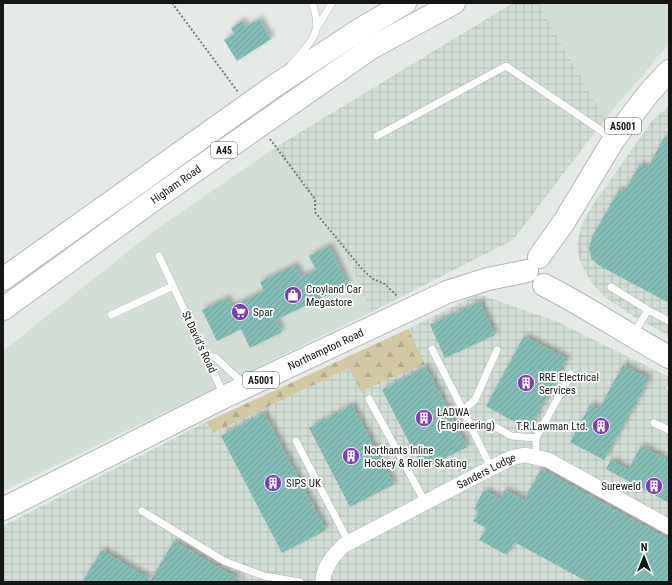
<svg xmlns="http://www.w3.org/2000/svg" width="672" height="585" font-family="'Roboto Condensed',sans-serif">
	<style>
		.built { fill: #d3ded6 }
		.industrial { fill: url(#industrial-grid) }
		.forest { fill: url(#forest-firs) }
		.building { fill: url(#building-hatch); filter: url(#shadow) }
		.lines { fill: none; stroke-linecap: round; stroke-linejoin: round }
		.lane-casing { stroke: #b3b8b5; stroke-width: 8 }
		.street-casing { stroke: #b3b8b5; stroke-width: 16 }
		.primary-casing { stroke: #b3b8b5; stroke-width: 24 }
		.highway-casing { stroke: #b3b8b5; stroke-width: 24 }
		.path { stroke: #7c7f7c; stroke-width: 2; stroke-dasharray: 2 2; stroke-linecap: butt }
		.lane { stroke: #fff; stroke-width: 7 }
		.street { stroke: #fff; stroke-width: 15 }
		.primary { stroke: #fff; stroke-width: 22 }
		.highway { stroke: #fff; stroke-width: 22 }
		.labels { text-anchor: middle; dominant-baseline: central; stroke-width: 3.5; stroke-linejoin: round; paint-order: stroke }
		.shield { fill: #fff; stroke: #5b5c5b; stroke-width: 1 }
		.shield-label { font-size: 10px; font-weight: bold; fill: #151615 }
		.street-label { font-size: 11px; fill: #151615; stroke: #fff }
		.poi-label { font-size: 11px; fill: #151615; stroke: #fff; text-anchor: start }
	</style>
	<defs>
		<pattern id="industrial-grid" width="8" height="8" patternUnits="userSpaceOnUse"><rect width="8" height="8" fill="#d3ded6"/><path d="M0 4h8M4 0v8" fill="none" stroke="#b4beb7"/></pattern>
		<pattern id="forest-firs" width="22" height="20" patternUnits="userSpaceOnUse"><rect width="22" height="20" fill="#d3c8a4"/><path d="M5 1l3.5 6h-7zM16 11l3.5 6h-7z" fill="#b4ab8c"/></pattern>
		<pattern id="building-hatch" width="6" height="6" patternUnits="userSpaceOnUse"><rect width="6" height="6" fill="#84bdb5"/><path d="M-1 1l2-2M0 6l6-6M5 7l2-2" fill="none" stroke="#71a29b"/></pattern>
		<filter id="shadow"><feDropShadow dx="3.5" dy="-3.5" stdDeviation="2" flood-color="#0004"/></filter>
	</defs>
	<rect width="100%" height="100%" fill="#e5eae6"/>
	<path class="built" d="M539 3H669V44L605 119 546 18Z
		M276 147 312 198 352 266 371 312 3 491V351L154 231Z"/>
	<path class="industrial" d="M513 3H539L546 18 605 119 513 240 371 312 352 266 312 198 276 147Z
		M669 106V336L635 317 606 298 590 281 580 261 577 245 582 224 592 206 652 121Z
		M478 294 556 321 669 377V382L666 389 669 391V582H3V526L206 422 213 433 349 368 424 364 408 329Z"/>
	<path class="forest" d="M408 329 425 364 361 391 349 368 213 433 206 422Z"/>
	<path class="building" d="M259 19 271 39 237 61 224 40 234 34 231 28 242 21 246 27Z
		M665 136 669 139V303L598 265 591 258 589 248 592 237 619 190 624 192 640 164 647 169Z
		M329 246 348 285 276 320 282 332 250 348 241 329 217 341 202 310 227 298 231 307 264 291 260 282 295 265 301 277 316 270 309 256Z
		M480 302 495 335 445 358 430 325Z
		M524 336 567 359 529 430 486 406Z
		M623 365 649 379 604 460 570 442 590 405 599 409Z
		M426 367 467 447 423 469 382 390Z
		M352 405 394 484 350 507 309 428Z
		M264 413 326 530 282 553 221 436Z
		M641 446 669 461V503L606 469 611 460 628 470Z
		M541 469 669 540V582H588L514 542 507 555 479 540 486 528 473 521 478 512 474 509 484 490 500 499 505 490 524 500Z
		M174 541 243 582H82L102 550 151 580Z"/>
	<g class="lines">
		<defs>
			<path id="lane" d="M318 26 332 3
				M291 65C309 43 325 34 312 3
				M377 136 506 66 612 138
				M159 256 224 395
				M611 287 648 310
				M111 315 173 286
				M633 335 648 310 669 321
				M432 349 463 410
				M205 356 215 357 244 384
				M369 399 425 502
				M489 423 511 436 536 438
				M654 423 669 430
				M296 441 349 543
				M536 457V438L571 374
				M491 468 463 410 475 400 497 350
				M142 511 224 561 264 576 300 582"/>
			<g id="street">
				<path id="s1" d="M323 582C323 567 334 555 344 545L497 465 511 458 525 455 548 460 669 527"/>
			</g>
			<g id="primary">
				<path d="M539 257 564 222 614 139 648 94 669 71"/>
				<path d="M544 285C587 307 627 334 669 357"/>
				<path id="s2" d="M3 509 224 397 447 292 488 279 527 271"/>
			</g>
			<g id="highway">
				<path d="M3 279 273 87 359 30 405 3"/>
				<path id="s3" d="M3 309 156 198 371 48 454 3"/>
			</g>
		</defs>
		<use href="#lane" class="lane-casing"/>
		<use href="#street" class="street-casing"/>
		<use href="#primary" class="primary-casing"/>
		<use href="#highway" class="highway-casing"/>
		<path class="path" d="M172 3 238 92
			M270 139 315 199V212L362 269 373 279 385 284 398 297"/>
		<use href="#lane" class="lane"/>
		<use href="#street" class="street"/>
		<use href="#primary" class="primary"/>
		<use href="#highway" class="highway"/>
	</g>
	<defs>
		<symbol id="shop-disc" viewBox="-11 -11 22 22"><circle r="9.5" fill="#803db2" stroke="#fff"/><path d="M-5-2.5h2.3a2.7 3.5 0 0 1 5.4 0H5L5.5 6h-11ZM-1.5-2.5h3a1.5 2.3 0 0 0-3 0Z" fill="#fff"/></symbol>
		<symbol id="supermarket-disc" viewBox="-11 -11 22 22"><circle r="9.5" fill="#803db2" stroke="#fff"/><path d="M-6-5.5h2.5l.6 2H6L4.5 2H-2.5L-4.4-4H-6ZM-1.5 3.2a1.3 1.3 0 1 0 .1 0ZM3 3.2a1.3 1.3 0 1 0 .1 0Z" fill="#fff"/></symbol>
		<symbol id="building-disc" viewBox="-11 -11 22 22"><circle r="9.5" fill="#803db2" stroke="#fff"/><path d="M-4-6H4V6H1V3H-1V6H-4ZM-2.5-4.3h1.7v1.8h-1.7ZM.8-4.3h1.7v1.8H.8ZM-2.5-1h1.7V.8h-1.7ZM.8-1h1.7V.8H.8Z" fill="#fff"/></symbol>
	</defs>
	<g fill-rule="evenodd">
		<use href="#shop-disc" x="283" y="285" width="20" height="20"/>
		<use href="#supermarket-disc" x="230" y="302" width="20" height="20"/>
		<use href="#building-disc" x="516" y="373" width="20" height="20"/>
		<use href="#building-disc" x="414" y="408" width="20" height="20"/>
		<use href="#building-disc" x="591" y="416" width="20" height="20"/>
		<use href="#building-disc" x="341" y="446" width="20" height="20"/>
		<use href="#building-disc" x="263" y="473" width="20" height="20"/>
		<use href="#building-disc" x="644" y="476" width="20" height="20"/>
	</g>
	<g class="labels">
		<g class="shield">
			<rect x="605" y="118" width="36" height="16" rx="3"/>
			<rect x="211" y="142" width="26" height="16" rx="3"/>
			<rect x="243" y="372" width="36" height="16" rx="3"/>
		</g>
		<g class="shield-label">
			<text x="623" y="126">A5001</text>
			<text x="224" y="150">A45</text>
			<text x="261" y="380">A5001</text>
		</g>
		<g class="street-label">
			<text stroke="none"><textPath href="#s3" startOffset="213">Higham Road</textPath></text>
			<text transform="translate(199 342) rotate(65)">St David's Road</text>
			<text stroke="none"><textPath href="#s2" startOffset="360">Northampton Road</textPath></text>
			<text stroke="none"><textPath href="#s1" startOffset="204">Sanders Lodge</textPath></text>
		</g>
		<g class="poi-label">
			<text x="306" y="289">Croyland Car<tspan x="306" dy="13">Megastore</tspan></text>
			<text x="253" y="312">Spar</text>
			<text x="539" y="377">RRE Electrical<tspan x="539" dy="13">Services</tspan></text>
			<text x="437" y="412">LADWA<tspan x="437" dy="13">(Engineering)</tspan></text>
			<text x="588" y="426" text-anchor="end">T.R.Lawman Ltd.</text>
			<text x="364" y="450">Northants Inline<tspan x="364" dy="13">Hockey &amp; Roller Skating</tspan></text>
			<text x="286" y="483">SIPS UK</text>
			<text x="641" y="486" text-anchor="end">Sureweld</text>
		</g>
	</g>
	<rect width="672" height="585" fill="none" stroke="#151615" stroke-width="8"/>
	<g transform="translate(644 557)" stroke="#ffffff" stroke-width="3" paint-order="stroke">
	<path d="M0-3L7 15L0 10L-7 15Z" fill="#151615"/>
	<text y="-6" font-size="11" font-weight="bold" text-anchor="middle" fill="#151615">N</text>
	</g>
</svg>
